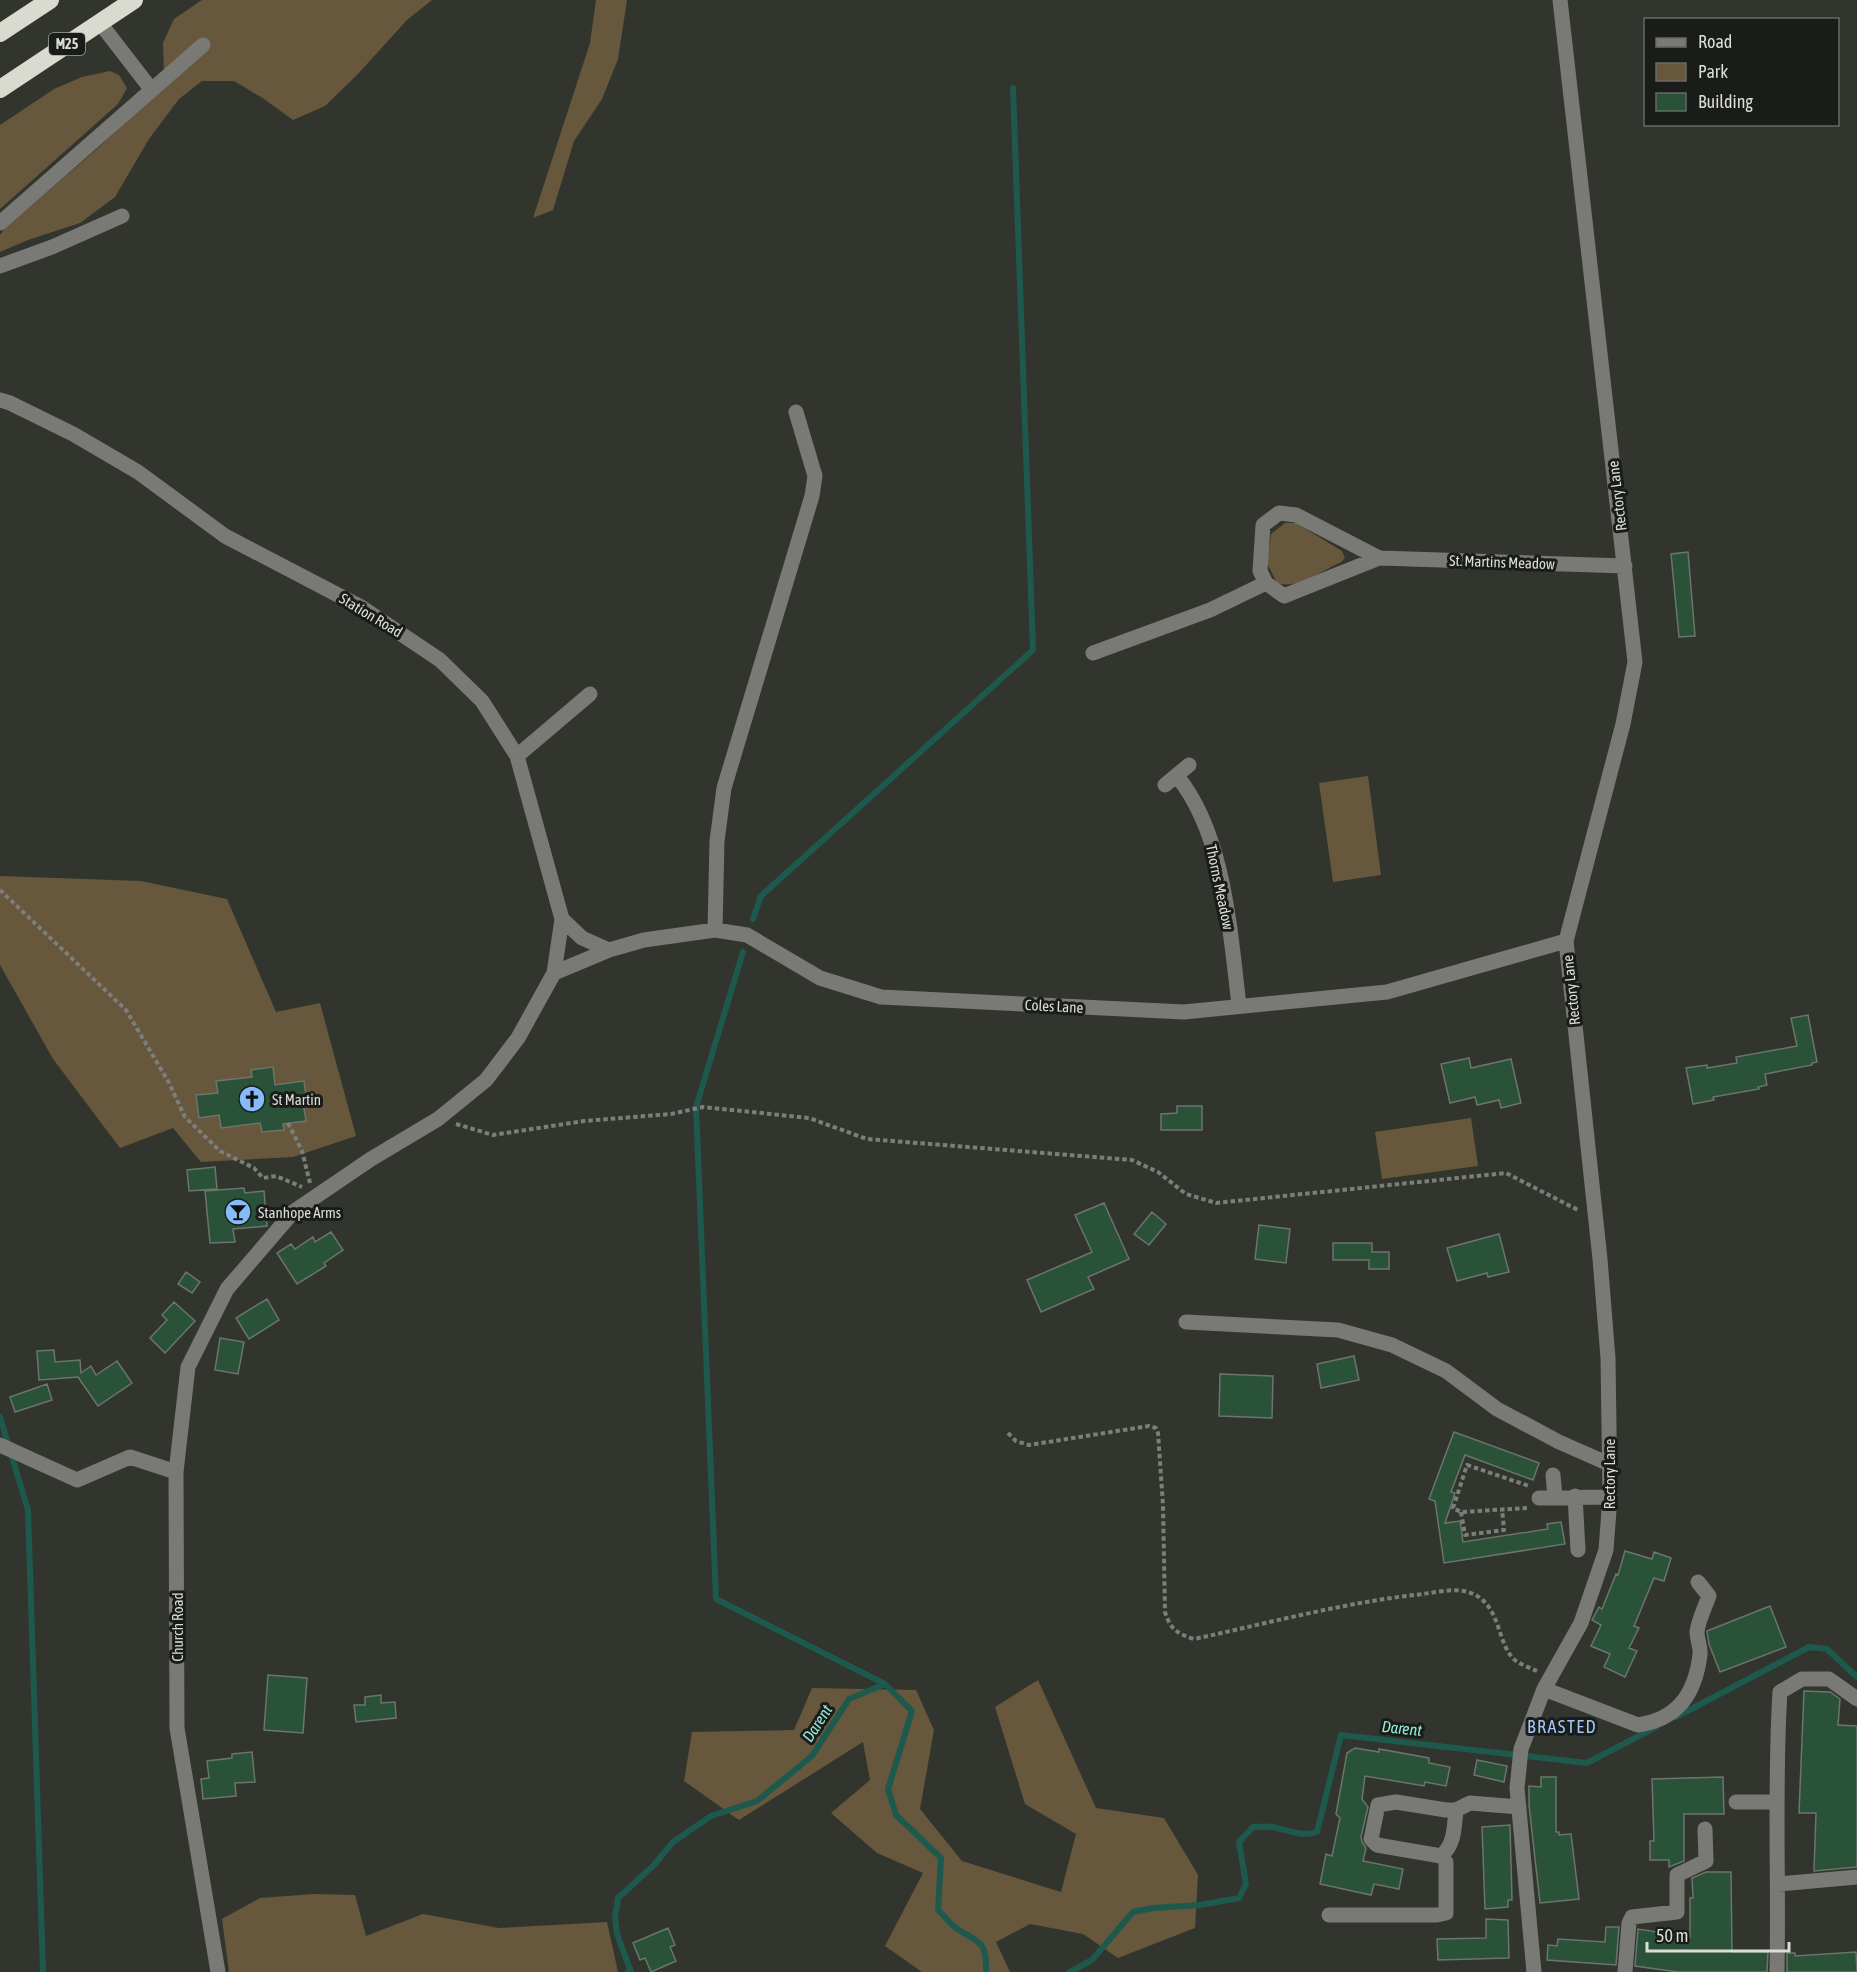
<svg xmlns="http://www.w3.org/2000/svg" width="1857" height="1972" font-family="'Asap Condensed',sans-serif">
	<style>
		.green { fill: #67573c }
		.lines { fill: none; stroke-linecap: round; stroke-linejoin: round }
		.stream { stroke: #1e594e; stroke-width: 6 }
		.building { fill: #2a5239; stroke: #6c746e; stroke-width: 1.5 }
		.path { stroke: #7c7f79; stroke-width: 4; stroke-dasharray: 4.5 3; stroke-linecap: butt }
		.minor { stroke: #797975; stroke-width: 15 }
		.highway { stroke: #dadad0; stroke-width: 18 }
		.labels { text-anchor: middle; dominant-baseline: central; stroke-width: 6; stroke-linejoin: round; paint-order: stroke }
		.shield { fill: #1a1c19; stroke: #a1a39f; stroke-width: 1.5 }
		.shield-label { font-size: 14px; font-weight: bold; fill: #dbddd8 }
		.street-label { font-size: 15px; fill: #dbddd8; stroke: #1a1c19 }
		.poi-label { font-size: 15px; fill: #dbddd8; stroke: #1a1c19; text-anchor: start }
		.water-label { font-size: 16px; font-style: italic; fill: #8fecd9; stroke: #1a1c19 }
		.quarter-label { font-size: 18px; letter-spacing: 1.5px; fill: #a0c7f7; stroke: #1a1c19 }
	</style>
	<rect width="100%" height="100%" fill="#31352e"/>
	<path class="green" d="M202 0H432L407 20 357 75 325 106 293 120 264 99 234 81H202L179 99 149 139 115 197 80 223 28 240 0 252V235L5 228 97 149 154 96 164 75 163 43 174 19Z
		M596 0H627L618 59 602 99 574 141 553 210 533 218 590 43Z
		M110 71 119 75 127 88 118 104 0 209V125L54 89 82 77Z
		M1285 523H1296L1342 551 1345 558 1341 562C1323 570 1297 590 1277 583L1267 563 1271 534Z
		M1368 776 1381 875 1333 882 1319 783Z
		M0 876 141 881 227 899 276 1012 320 1003 356 1136 293 1157 201 1162 173 1128 120 1148 53 1059 0 965Z
		M1471 1118 1478 1166 1382 1179 1375 1132Z
		M1038 1680 1096 1808 1164 1818 1198 1875 1195 1928 1118 1958 1083 1934 1030 1924 996 1942 1010 1972H922L885 1946 923 1873 877 1853 831 1813 870 1780 863 1742 739 1820 684 1781 692 1732 794 1730 812 1688 916 1690 934 1730 920 1809 962 1861 1061 1892 1076 1834 1025 1804 995 1707Z
		M314 1894 355 1895 366 1936 423 1914 499 1928 607 1922 618 1972H229L222 1919 260 1898Z"/>
	<g class="lines">
		<path class="stream" d="M753 919 761 896 1033 650 1013 88
			M743 952 696 1107 716 1599 885 1684
			M0 1417 28 1510 43 1972
			M1676 1717 1809 1647 1827 1649 1857 1677
			M628 1972H631L617 1934 615 1918 618 1898 654 1865 673 1842 711 1816 757 1801 812 1756 849 1699 885 1684 912 1711 888 1789 896 1815 941 1858 938 1910C944 1915 949 1923 956 1928 979 1944 987 1939 986 1972
			M1070 1972 1092 1960 1133 1912 1153 1908 1200 1905 1239 1898 1246 1884 1239 1842 1253 1827C1259 1827 1266 1826 1273 1827 1288 1830 1301 1837 1317 1832L1341 1735 1587 1763 1656 1727"/>
	</g>
	<path class="building" d="M1688 552 1695 636 1679 637 1671 554Z
		M1808 1015 1817 1062 1812 1063V1065L1765 1074 1767 1085 1758 1087 1759 1089 1713 1097 1714 1100 1693 1104 1686 1068 1707 1065V1068L1737 1063 1736 1057 1797 1046 1791 1018Z
		M1469 1058 1471 1068 1511 1059 1521 1103 1501 1108 1499 1100 1477 1105 1475 1097 1450 1103 1441 1064Z
		M273 1067 275 1085 304 1081 307 1103H303L306 1121 283 1124 284 1130 262 1132 260 1123 221 1128 219 1115 199 1118 196 1095 218 1093 216 1081 252 1077 251 1070Z
		M1177 1106H1202V1130H1161V1114L1177 1113Z
		M215 1167 217 1189 189 1191 187 1170Z
		M244 1188 245 1193 264 1191 267 1226 233 1229 235 1242 210 1243 205 1191Z
		M1104 1203 1129 1259 1088 1277 1094 1289 1041 1312 1027 1280 1092 1252 1075 1215Z
		M1152 1212 1166 1224 1149 1245 1134 1234Z
		M1259 1225 1290 1229 1286 1263 1255 1259Z
		M331 1232 343 1250 324 1263 326 1266 297 1284 277 1253 291 1244 295 1249 313 1237 315 1242Z
		M1499 1234 1509 1272 1488 1277 1487 1273 1457 1281 1447 1248Z
		M1333 1243H1372V1252H1389V1269H1369V1260H1333Z
		M186 1272 200 1282 192 1293 178 1284Z
		M267 1299 279 1320 249 1339 236 1318Z
		M174 1302 195 1321 165 1353 150 1338 167 1320 162 1315Z
		M220 1338 244 1342 238 1374 215 1370Z
		M54 1350 55 1362 80 1360 81 1373 91 1366 96 1375 117 1361 132 1383 98 1406 78 1377 39 1380 37 1351Z
		M1354 1356 1359 1380 1321 1388 1317 1364Z
		M1220 1374 1273 1376 1272 1418 1219 1416Z
		M47 1384 52 1400 15 1412 10 1397Z
		M1454 1432 1539 1463 1533 1480 1465 1455 1451 1492 1455 1493 1445 1523 1460 1521 1463 1542 1548 1529 1547 1524 1561 1522 1565 1544 1444 1563 1435 1501 1429 1499Z
		M1625 1551 1652 1559 1654 1552 1671 1558 1664 1581 1654 1578 1634 1626 1639 1628 1629 1648 1637 1651 1625 1677 1604 1667 1610 1654 1591 1646 1601 1625 1592 1620 1599 1607 1602 1609 1616 1574 1618 1575Z
		M1770 1606 1786 1647 1720 1672 1709 1644 1707 1631Z
		M268 1675 307 1678 303 1733 264 1730Z
		M1804 1691 1830 1692 1840 1699 1838 1725 1857 1726V1867L1814 1871 1816 1813H1799Z
		M381 1695V1703L395 1702 396 1718 356 1722 354 1705H365V1697Z
		M1355 1748 1379 1752V1749L1429 1758V1763L1450 1767 1446 1786 1425 1782 1424 1786 1365 1776 1362 1799 1368 1807 1361 1837 1362 1842 1366 1848 1363 1861 1403 1869 1399 1889 1374 1884 1371 1895 1320 1884 1326 1854 1332 1856 1340 1818 1336 1814 1347 1753Z
		M252 1752 255 1782 235 1783 236 1796 203 1799 201 1779 209 1778 207 1761 232 1758V1754Z
		M1477 1760 1507 1766 1504 1782 1474 1775Z
		M1541 1777H1556V1832H1559V1835L1571 1834 1579 1899 1540 1903 1529 1805V1786L1541 1787Z
		M1723 1777 1724 1814H1684V1861L1669 1867V1860H1650V1841H1654L1652 1779Z
		M1510 1825 1512 1900H1508V1907L1485 1909 1482 1827Z
		M1706 1872H1731L1732 1952H1768L1767 1972H1678L1635 1966 1638 1929 1690 1937V1898H1693L1692 1878Z
		M1486 1919 1508 1920 1509 1958 1438 1960 1437 1939 1486 1938Z
		M1606 1927H1619L1616 1965 1547 1960 1548 1945 1557 1946 1558 1939 1605 1942Z
		M668 1928 675 1945 670 1947 676 1961 651 1972 645 1958 640 1960 633 1943Z
		M1856 1952 1857 1972H1787V1953H1795V1956Z"/>
	<g class="lines">
		<path class="path" d="M0 890 126 1010 168 1081 185 1117 220 1151 254 1168 263 1178 276 1176 302 1187
			M288 1123 302 1151 310 1183
			M456 1124 493 1135 584 1121 671 1114 703 1107 809 1118 867 1139 1132 1160 1158 1172 1186 1194 1216 1203 1506 1173 1578 1210
			M1008 1433 1016 1441 1029 1445 1149 1426 1156 1428 1158 1433 1163 1505 1165 1612C1170 1629 1178 1634 1194 1639 1269 1623 1346 1602 1423 1594 1437 1592 1454 1588 1468 1592 1503 1603 1495 1644 1516 1661 1522 1665 1530 1668 1537 1671
			M1527 1508 1461 1512 1453 1508 1467 1465 1529 1486
			M1461 1512 1465 1535 1504 1530 1502 1509"/>
		<path class="minor" d="M100 23 151 89
			M0 223 203 45
			M0 266 52 247 122 216
			M0 400 10 403 73 434 138 472 225 536 361 607 440 660 482 701 517 756 562 919 554 973 518 1038 486 1080 438 1119 371 1159 293 1212 227 1289 188 1367 176 1472 177 1728 218 1972
			M1379 558 1284 596 1266 583 1260 571 1263 525 1279 513 1296 515 1379 558 1625 566
			M1093 653 1210 610 1266 583
			M517 756 590 694
			M1177 776C1225 835 1230 932 1239 1005
			M1165 785 1189 765
			M562 919 582 938 609 950
			M715 930 717 841 724 788 812 496 815 476 796 412
			M554 973 609 950 644 940 715 930 747 935 820 978 881 997 1184 1012 1387 992 1566 941
			M1186 1322 1338 1330 1392 1345 1446 1371 1497 1409 1559 1442 1609 1464
			M0 1445 77 1480 130 1457 176 1472
			M1553 1475 1555 1497
			M1575 1496 1578 1550
			M1539 1498 1610 1497
			M1544 1689 1638 1725C1678 1719 1695 1694 1700 1655 1701 1647 1697 1640 1697 1632 1698 1621 1705 1607 1709 1596L1698 1582
			M1736 1802H1776
			M1441 1856C1455 1844 1454 1828 1456 1810
			M1779 1884 1857 1877
			M1329 1915H1437L1446 1913V1862L1441 1856 1377 1845 1371 1839 1378 1805 1396 1802 1446 1810H1456L1470 1803 1519 1807
			M1534 1972 1517 1788 1521 1749 1544 1689 1581 1623 1606 1550 1610 1497 1608 1358 1600 1259 1566 941 1623 724 1635 662 1560 0
			M1625 1972 1629 1923 1632 1917 1677 1912V1875L1706 1861 1705 1829
			M1777 1972C1779 1879 1774 1785 1780 1692L1802 1679H1829L1857 1699"/>
		<path class="highway" d="M0 33 50 0
			M0 89 134 0"/>
	</g>
	<defs>
		<symbol id="church-disc" viewBox="-11 -11 22 22"><circle r="9.5" fill="#86bbfb" stroke="#1a1c19"/><path d="M-1.2-6h2.4v3.5h3.3v2.4h-3.3V6h-2.4V-.1h-3.3v-2.4h3.3Z" fill="#111"/></symbol>
		<symbol id="bar-disc" viewBox="-11 -11 22 22"><circle r="9.5" fill="#86bbfb" stroke="#1a1c19"/><path d="M-6-5H6L.8 .8V4.5H3.5V6h-7V4.5H-.8V.8Z" fill="#111"/></symbol>
	</defs>
	<g fill-rule="evenodd">
		<use href="#church-disc" x="237" y="1084" width="30" height="30"/>
		<use href="#bar-disc" x="223" y="1197" width="30" height="30"/>
	</g>
	<g class="labels">
		<rect class="shield" x="49" y="33" width="36" height="22" rx="4.5"/>
		<g class="shield-label">
			<text x="67" y="44">M25</text>
		</g>
		<g class="street-label">
			<text transform="translate(1617 496) rotate(-97)">Rectory Lane</text>
			<text transform="translate(1502 562) rotate(2)">St. Martins Meadow</text>
			<text transform="translate(371 615) rotate(31)">Station Road</text>
			<text transform="translate(1220 887) rotate(78)">Thorns Meadow</text>
			<text transform="translate(1571 990) rotate(-96)">Rectory Lane</text>
			<text transform="translate(1054 1006) rotate(3)">Coles Lane</text>
			<text transform="translate(1609 1474) rotate(-90)">Rectory Lane</text>
			<text transform="translate(177 1627) rotate(-90)">Church Road</text>
		</g>
		<g class="poi-label">
			<text x="272" y="1099">St Martin</text>
			<text x="258" y="1212">Stanhope Arms</text>
		</g>
		<g class="water-label">
			<text transform="translate(817 1723) rotate(-57)">Darent</text>
			<text transform="translate(1402 1728) rotate(6)">Darent</text>
		</g>
		<g class="quarter-label">
			<text x="1562" y="1726">BRASTED</text>
		</g>
	</g>
	<rect x="1644" y="18" width="195" height="108" fill="#1a1c19" stroke="#676965" stroke-width="1.5"/>
	<rect x="1656" y="38" width="30" height="9" fill="#797975" stroke="#676965" stroke-width="1.5"/>
	<text x="1698" y="48" font-size="18" fill="#dbddd8">Road</text>
	<rect x="1656" y="63" width="30" height="18" fill="#67573c" stroke="#676965" stroke-width="1.5"/>
	<text x="1698" y="78" font-size="18" fill="#dbddd8">Park</text>
	<rect x="1656" y="93" width="30" height="18" fill="#2a5239" stroke="#676965" stroke-width="1.5"/>
	<text x="1698" y="108" font-size="18" fill="#dbddd8">Building</text>
	<path d="M1647 1942v9h142v-9" fill="none" stroke="#dbddd8" stroke-width="3"/>
	<text x="1656" y="1942" font-size="18" fill="#dbddd8" stroke="#1a1c19" stroke-width="4.5" paint-order="stroke">50 m</text>
</svg>
